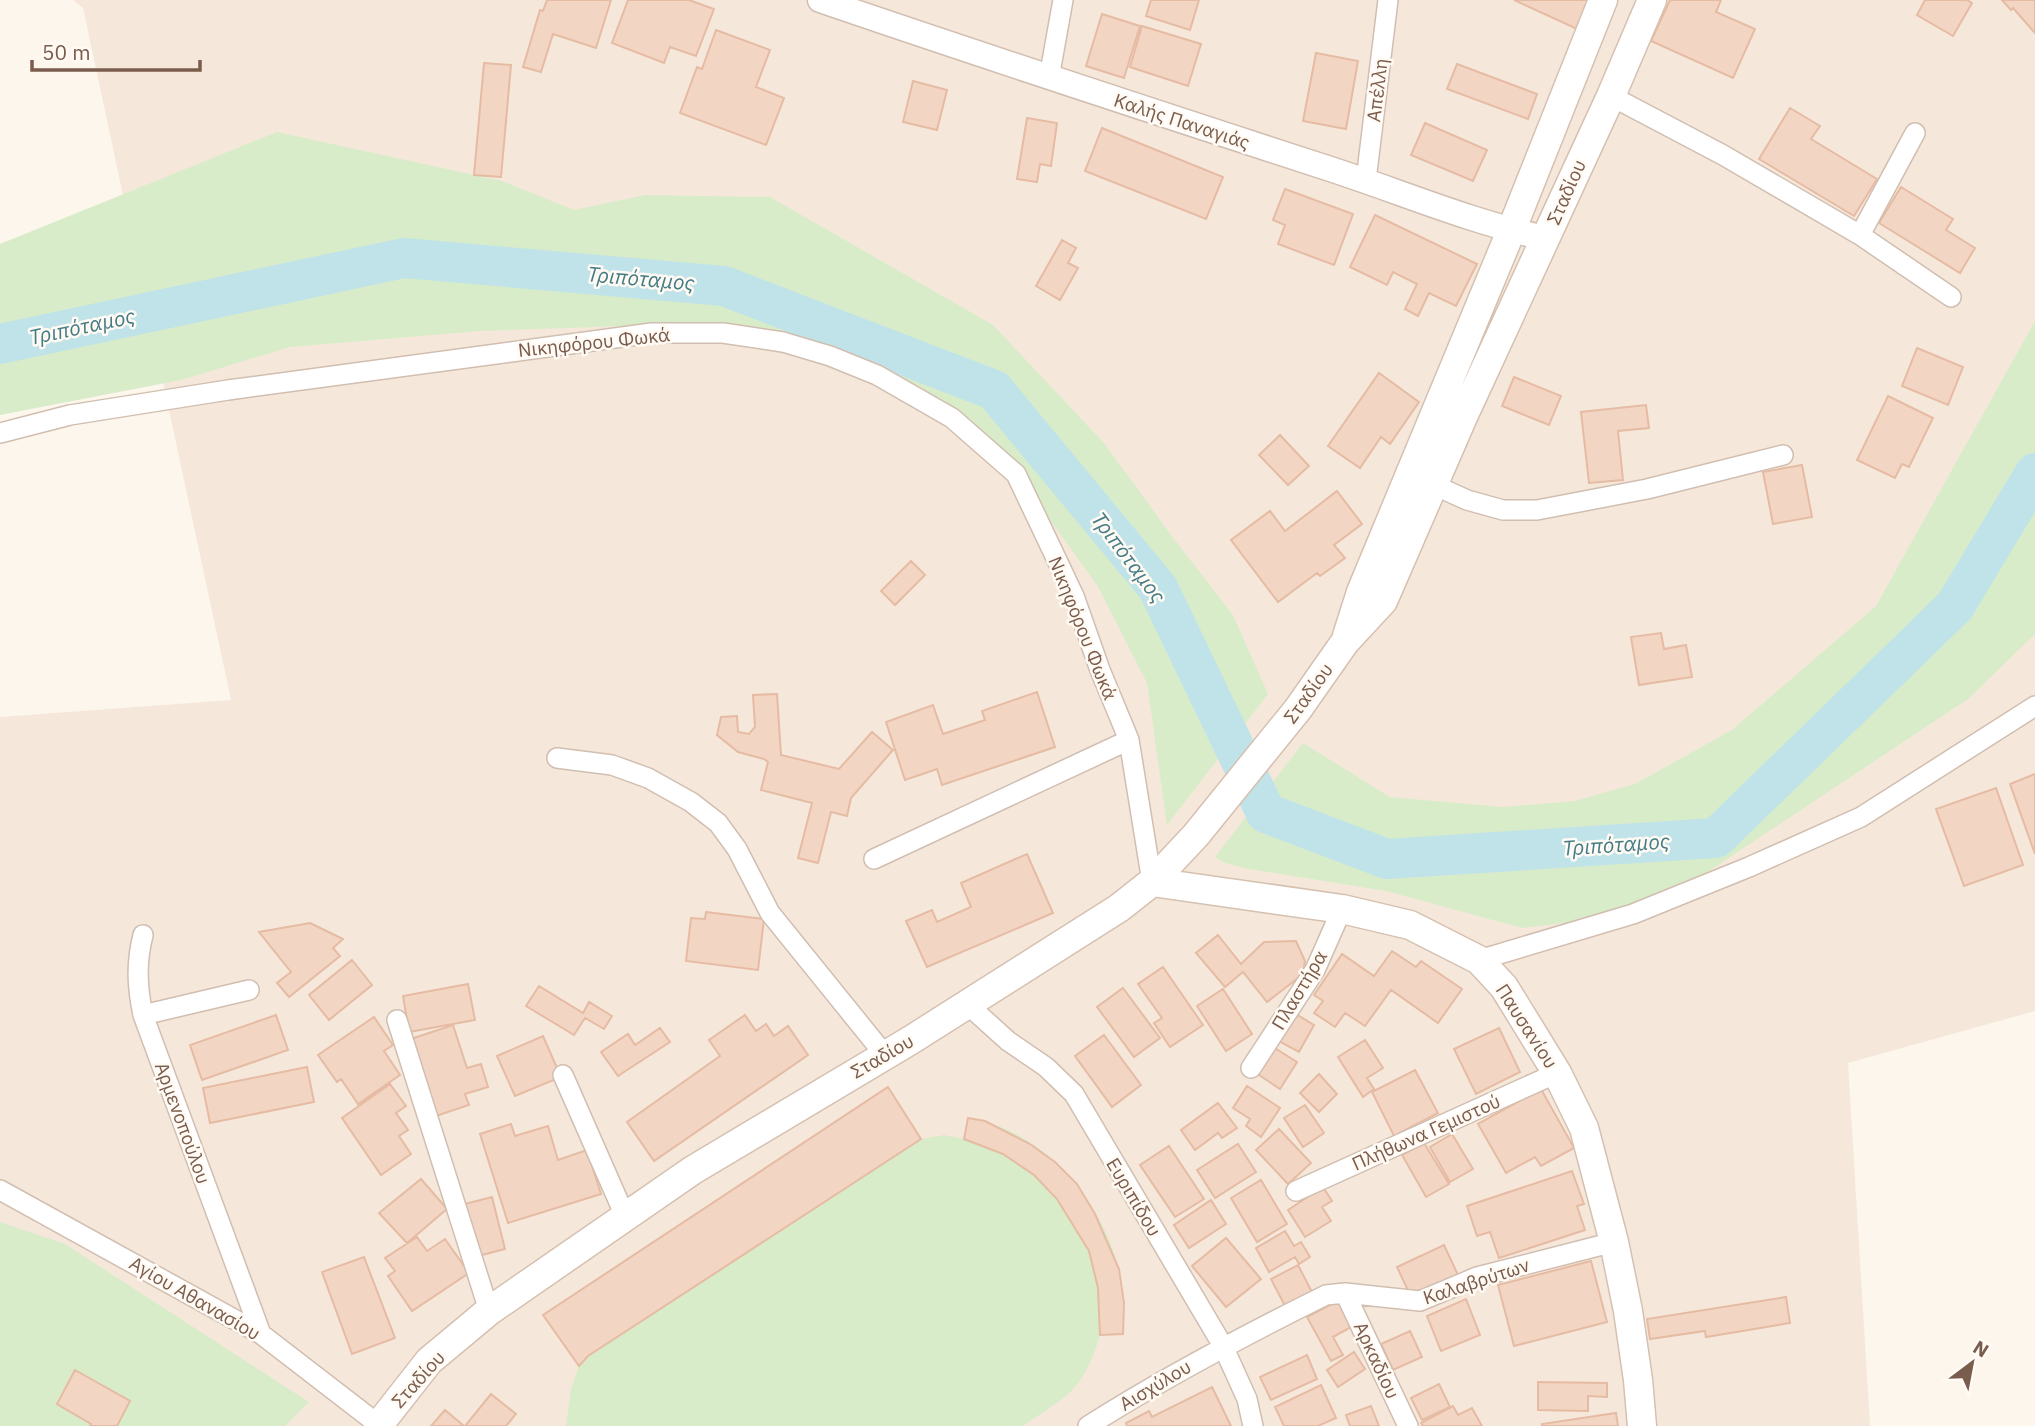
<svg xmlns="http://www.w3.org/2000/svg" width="2035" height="1426" font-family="'IBM Plex Sans',sans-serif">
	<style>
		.residential { fill: #f5e8da }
		.green { fill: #d8ecc9 }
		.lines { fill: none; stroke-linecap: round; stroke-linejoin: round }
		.river { stroke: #bfe3e8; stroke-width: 40 }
		.building { fill: #f3d5c3; stroke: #e6bba3; stroke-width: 2 }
		.minor-casing { stroke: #d1beb0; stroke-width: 22 }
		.tertiary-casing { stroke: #d1beb0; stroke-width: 27 }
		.secondary-casing { stroke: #d6c0b0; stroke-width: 31 }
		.minor { stroke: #fff; stroke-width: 19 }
		.tertiary { stroke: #fff; stroke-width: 24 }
		.secondary { stroke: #fff; stroke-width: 28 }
		.labels { text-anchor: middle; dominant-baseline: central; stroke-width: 5; stroke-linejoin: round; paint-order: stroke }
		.street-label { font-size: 19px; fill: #7a5c4d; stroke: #fffaf3 }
		.water-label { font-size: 21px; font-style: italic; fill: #437c86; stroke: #fffaf3 }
	</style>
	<rect width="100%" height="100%" fill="#fdf6ec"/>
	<path class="residential" d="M73 0H2035V1011L1848 1063 1870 1426H0V717L231 700 83 8Z"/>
	<path class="green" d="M277 132 502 181 574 210 645 195 770 197 993 325 1104 443 1174 539 1233 615 1268 694 1167 825 1147 683 1097 585 1056 528 991 453 895 380 711 323 480 331 290 347 181 380 0 415V244Z
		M2035 321V634L1968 699 1697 879 1623 916 1522 928 1386 891 1249 869 1225 863 1215 857 1303 743 1390 797 1502 807 1575 801 1635 784 1732 730 1876 606Z
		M888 1087 921 1139 944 1135 964 1139 968 1118C1042 1129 1102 1200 1119 1270 1124 1291 1124 1313 1123 1334L1100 1335C1083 1391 1069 1395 1023 1426H566L571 1389 579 1366 543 1315Z
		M0 1222 65 1244 309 1402 285 1426H0Z"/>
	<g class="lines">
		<path class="river" d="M0 344 404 258 724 286 994 390 1158 588 1266 813 1387 859 1716 838 1955 606 2035 473"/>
	</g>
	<path class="building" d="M547 0H611L596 48 553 34 541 72 523 67 540 10 543 11Z
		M628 0H689L714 9 696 56 670 47 664 63 612 43Z
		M1151 0H1199L1190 30 1146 16Z
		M1514 0H1591L1577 29Z
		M1670 0H1721L1716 12 1755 29 1733 78 1651 41Z
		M1925 0H1967L1972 3 1953 36 1917 15Z
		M2002 0H2035V33L2013 8 2011 10Z
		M1102 14 1140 26 1124 78 1086 66Z
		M1142 26 1201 44 1188 86 1130 67Z
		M716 30 770 50 756 87 784 98 766 145 680 113 697 67 702 69Z
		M1316 53 1358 61 1346 129 1303 121Z
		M484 63 511 65 501 177 474 175Z
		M1457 64 1537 94 1528 119 1447 89Z
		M913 81 947 90 937 130 903 122Z
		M1790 108 1820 126 1811 139 1877 179 1854 216 1759 159Z
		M1027 118 1057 123 1051 166 1040 164 1037 182 1017 179Z
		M1425 123 1487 150 1473 181 1411 155Z
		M1102 128 1223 177 1206 219 1085 171Z
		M1901 187 1953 219 1946 230 1975 248 1960 273 1879 223Z
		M1285 189 1353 214 1334 265 1278 244 1285 225 1273 220Z
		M1375 215 1477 264 1456 306 1429 293 1418 316 1405 309 1417 284 1393 272 1387 285 1350 267Z
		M1062 240 1076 248 1068 263 1078 268 1060 300 1036 286Z
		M1917 348 1963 367 1948 405 1902 386Z
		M1379 373 1419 402 1390 444 1381 437 1360 468 1328 446Z
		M1514 377 1561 396 1549 425 1502 406Z
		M1888 396 1933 418 1909 467 1902 464 1895 478 1857 460Z
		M1646 405 1649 428 1618 431 1623 480 1589 483 1581 412Z
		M1280 435 1309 466 1288 485 1259 455Z
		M1802 465 1812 517 1773 524 1763 472Z
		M1337 491 1362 524 1334 545 1345 558 1320 576 1317 573 1278 602 1231 540 1270 511 1285 531Z
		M911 561 925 575 895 605 881 591Z
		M1661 633 1664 649 1686 645 1692 677 1639 685 1631 637Z
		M1037 692 1055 747 942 785 937 769 905 780 886 722 933 705 943 734 985 720 982 711Z
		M777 694 781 755 839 769 872 732 893 750 851 798 847 816 831 812 818 863 798 858 812 803 761 790 768 762 764 759 738 752 717 735 721 717 737 716 738 732 749 734 755 727 753 695Z
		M2035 774V854L2010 784Z
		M1996 788 2023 865 1964 886 1936 809Z
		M1027 854 1053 913 927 967 906 921 932 910 937 922 971 907 961 883Z
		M706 912 764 919 758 970 686 961 691 918 705 919Z
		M310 923 343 939 333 948 340 956 289 997 277 983 291 972 259 932Z
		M1218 935 1241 964 1264 942 1296 941 1305 961 1303 974 1267 1002 1243 972 1225 987 1196 953Z
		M1392 951 1416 967 1421 961 1462 989 1438 1023 1391 990 1365 1026 1345 1013 1335 1027 1314 1013 1323 1001 1314 995 1342 954 1374 976Z
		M352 960 372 985 329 1020 309 995Z
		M1163 967 1203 1025 1170 1047 1154 1023 1162 1018 1138 984Z
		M468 984 475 1020 409 1032 403 996Z
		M539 986 583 1013 589 1002 612 1016 604 1029 585 1018 574 1035 526 1006Z
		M1123 988 1160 1038 1134 1057 1097 1007Z
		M1223 989 1252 1034 1226 1051 1197 1006Z
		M1291 1011 1314 1025 1299 1052 1275 1039Z
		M276 1015 288 1050 202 1080 190 1045Z
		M745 1015 756 1031 766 1024 774 1036 788 1026 808 1055 654 1161 627 1122 720 1056 709 1040Z
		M374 1017 393 1045 384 1051 400 1075 358 1104 341 1079 337 1082 318 1055Z
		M453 1025 467 1068 481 1064 488 1087 465 1094 469 1105 436 1116 411 1039Z
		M660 1028 670 1042 618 1076 601 1052 628 1034 635 1045Z
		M1499 1028 1520 1072 1476 1094 1454 1049Z
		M1104 1035 1141 1085 1112 1107 1075 1056Z
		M543 1036 561 1077 515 1096 497 1056Z
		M1365 1040 1383 1068 1367 1078 1374 1089 1363 1097 1338 1057Z
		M1270 1045 1297 1062 1280 1089 1253 1071Z
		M307 1067 314 1102 210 1123 203 1088Z
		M1415 1070 1438 1113 1394 1136 1372 1092Z
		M1319 1074 1337 1094 1319 1112 1300 1093Z
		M390 1084 406 1106 396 1113 408 1130 399 1136 411 1154 381 1175 342 1118Z
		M1247 1086 1280 1108 1261 1137 1246 1126 1250 1119 1233 1108Z
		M888 1087 921 1139 588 1356 579 1366 543 1315Z
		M1541 1089 1574 1148 1541 1166 1535 1157 1506 1173 1478 1124Z
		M1218 1103 1237 1128 1222 1138 1218 1133 1195 1150 1181 1130Z
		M1305 1105 1324 1133 1303 1147 1284 1118Z
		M968 1118 985 1121 1030 1144 1055 1162 1077 1184 1095 1214 1119 1269 1124 1303 1123 1334 1100 1335 1098 1288 1089 1251 1057 1199 1034 1175 1003 1154 964 1139Z
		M511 1124 515 1136 548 1126 558 1160 587 1150 601 1194 508 1223 480 1134Z
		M1279 1129 1311 1163 1288 1184 1256 1150Z
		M1452 1134 1473 1169 1450 1182 1430 1147Z
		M1424 1143 1449 1184 1426 1197 1402 1155Z
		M1238 1144 1256 1172 1215 1198 1197 1170Z
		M1169 1146 1204 1199 1175 1217 1140 1165Z
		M1572 1171 1584 1204 1577 1206 1585 1230 1499 1258 1490 1232 1477 1236 1467 1206Z
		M421 1179 447 1209 407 1243 379 1213Z
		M1261 1180 1287 1224 1257 1242 1231 1198Z
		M1323 1187 1332 1201 1322 1207 1331 1221 1305 1237 1288 1210Z
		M492 1197 505 1249 478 1256 465 1204Z
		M1211 1200 1226 1224 1189 1248 1174 1225Z
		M1285 1231 1294 1246 1301 1242 1310 1257 1299 1264 1295 1257 1269 1272 1256 1248Z
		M417 1237 427 1251 445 1239 469 1273 412 1311 388 1276 395 1271 385 1258Z
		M1226 1238 1261 1279 1226 1307 1192 1266Z
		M1444 1245 1458 1275 1411 1297 1397 1267Z
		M364 1257 395 1338 352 1354 322 1272Z
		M1591 1261 1607 1322 1514 1346 1498 1285Z
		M1298 1265 1313 1294 1286 1308 1271 1279Z
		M1786 1297 1790 1323 1706 1337 1705 1331 1650 1339 1647 1319Z
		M1466 1299 1480 1335 1441 1351 1427 1316Z
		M1339 1300 1353 1326 1333 1337 1343 1355 1331 1361 1307 1317Z
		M1410 1331 1422 1357 1393 1370 1381 1344Z
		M1354 1352 1365 1369 1338 1387 1327 1370Z
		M1307 1355 1317 1379 1271 1400 1260 1377Z
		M75 1370 130 1401 117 1426H90L91 1424 57 1404Z
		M1538 1382 1607 1383V1397L1588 1396V1411L1538 1410Z
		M1439 1384 1450 1407 1422 1420 1411 1398Z
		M1321 1385 1336 1418 1318 1426H1284L1275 1407Z
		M1212 1387 1231 1426H1127L1126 1423 1149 1411 1152 1417Z
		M491 1394 516 1414 506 1426H465Z
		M1371 1406 1379 1426H1350L1346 1415Z
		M1453 1406 1458 1415 1472 1408 1482 1426H1423L1421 1423Z
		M445 1410 464 1426H431Z
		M1616 1413 1618 1426H1542V1424Z"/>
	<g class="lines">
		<defs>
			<path id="minor" d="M1049 78 1063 0
				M1611 96 1723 155 1860 235 1951 297
				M1366 180 1388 0
				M1860 235 1915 133
				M0 433 70 415 228 390 652 333H723L783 342 830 356 877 375 952 418 1016 474 1074 596 1100 670 1129 740 1152 882
				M1434 485 1467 500 1503 510H1537L1647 489 1783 455
				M557 758 612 765 648 778 691 802 718 823 737 849 770 913 884 1054
				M874 859 1129 740
				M143 935C136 963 137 986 143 1015L261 1334
				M1479 960 1633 914 1749 867 1861 817 2035 706
				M967 1004 1008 1041 1046 1067 1074 1094 1223 1346 1247 1399 1253 1426
				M143 1015 249 990
				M397 1020 489 1311
				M1251 1068 1315 970 1342 909
				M563 1075 625 1216
				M0 1190 261 1334 379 1425
				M1296 1191 1557 1073
				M1345 1293 1408 1426
				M1088 1426C1167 1376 1243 1336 1326 1295L1345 1293 1420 1301 1477 1277 1614 1242"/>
			<path id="tertiary" d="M820 0C986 57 1152 111 1318 165 1394 189 1467 221 1545 238"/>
			<path id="secondary" d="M1347 636 1361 592 1511 231 1603 0
				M1152 882 1342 909 1410 925 1479 960 1504 987 1557 1073 1584 1128 1614 1242 1628 1311 1638 1380 1642 1426
				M378 1426 429 1361 489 1311 693 1170 911 1040 1119 908 1152 882 1196 835 1298 709 1345 642 1383 601 1462 419 1611 96 1652 0"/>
		</defs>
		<use href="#minor" class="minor-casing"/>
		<use href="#tertiary" class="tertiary-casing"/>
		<use href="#secondary" class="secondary-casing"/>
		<use href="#minor" class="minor"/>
		<use href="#tertiary" class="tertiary"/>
		<use href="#secondary" class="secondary"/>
	</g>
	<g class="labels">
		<g class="street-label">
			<text transform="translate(1377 90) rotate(-83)">Απέλλη</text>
			<text transform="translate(1182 121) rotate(18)">Καλής Παναγιάς</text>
			<text transform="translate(1566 192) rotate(-66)">Σταδίου</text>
			<text transform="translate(594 342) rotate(-6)">Νικηφόρου Φωκά</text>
			<text transform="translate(1083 628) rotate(68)">Νικηφόρου Φωκά</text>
			<text transform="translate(1308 693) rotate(-54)">Σταδίου</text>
			<text transform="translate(1299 990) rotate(-59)">Πλαστήρα</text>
			<text transform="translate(1527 1026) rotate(57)">Παυσανίου</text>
			<text transform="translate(882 1056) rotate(-30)">Σταδίου</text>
			<text transform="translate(183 1123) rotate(70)">Αρμενοπούλου</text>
			<text transform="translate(1426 1132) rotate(-24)">Πλήθωνα Γεμιστού</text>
			<text transform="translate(1134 1197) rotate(59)">Ευριπίδου</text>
			<text transform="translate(1476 1281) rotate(-18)">Καλαβρύτων</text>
			<text transform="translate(195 1298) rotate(30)">Αγίου Αθανασίου</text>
			<text transform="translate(1377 1360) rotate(65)">Αρκαδίου</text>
			<text transform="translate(418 1379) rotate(-48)">Σταδίου</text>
			<text transform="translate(1155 1385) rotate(-31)">Αισχύλου</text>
		</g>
		<g class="water-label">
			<text transform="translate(641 278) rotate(5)">Τριπόταμος</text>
			<text transform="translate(82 326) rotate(-12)">Τριπόταμος</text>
			<text transform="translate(1129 557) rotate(53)">Τριπόταμος</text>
			<text transform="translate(1616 844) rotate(-4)">Τριπόταμος</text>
		</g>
	</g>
	<g transform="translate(1972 1363) rotate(32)" stroke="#fffaf3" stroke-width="5" paint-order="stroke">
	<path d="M0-5L12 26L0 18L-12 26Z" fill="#7a5c4d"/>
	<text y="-10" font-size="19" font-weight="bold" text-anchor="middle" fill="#7a5c4d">N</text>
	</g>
	<path d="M32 60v10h168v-10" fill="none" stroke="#7a5c4d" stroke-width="3.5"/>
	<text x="42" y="60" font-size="21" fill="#7a5c4d" stroke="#fffaf3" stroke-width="5" paint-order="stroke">50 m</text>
</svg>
